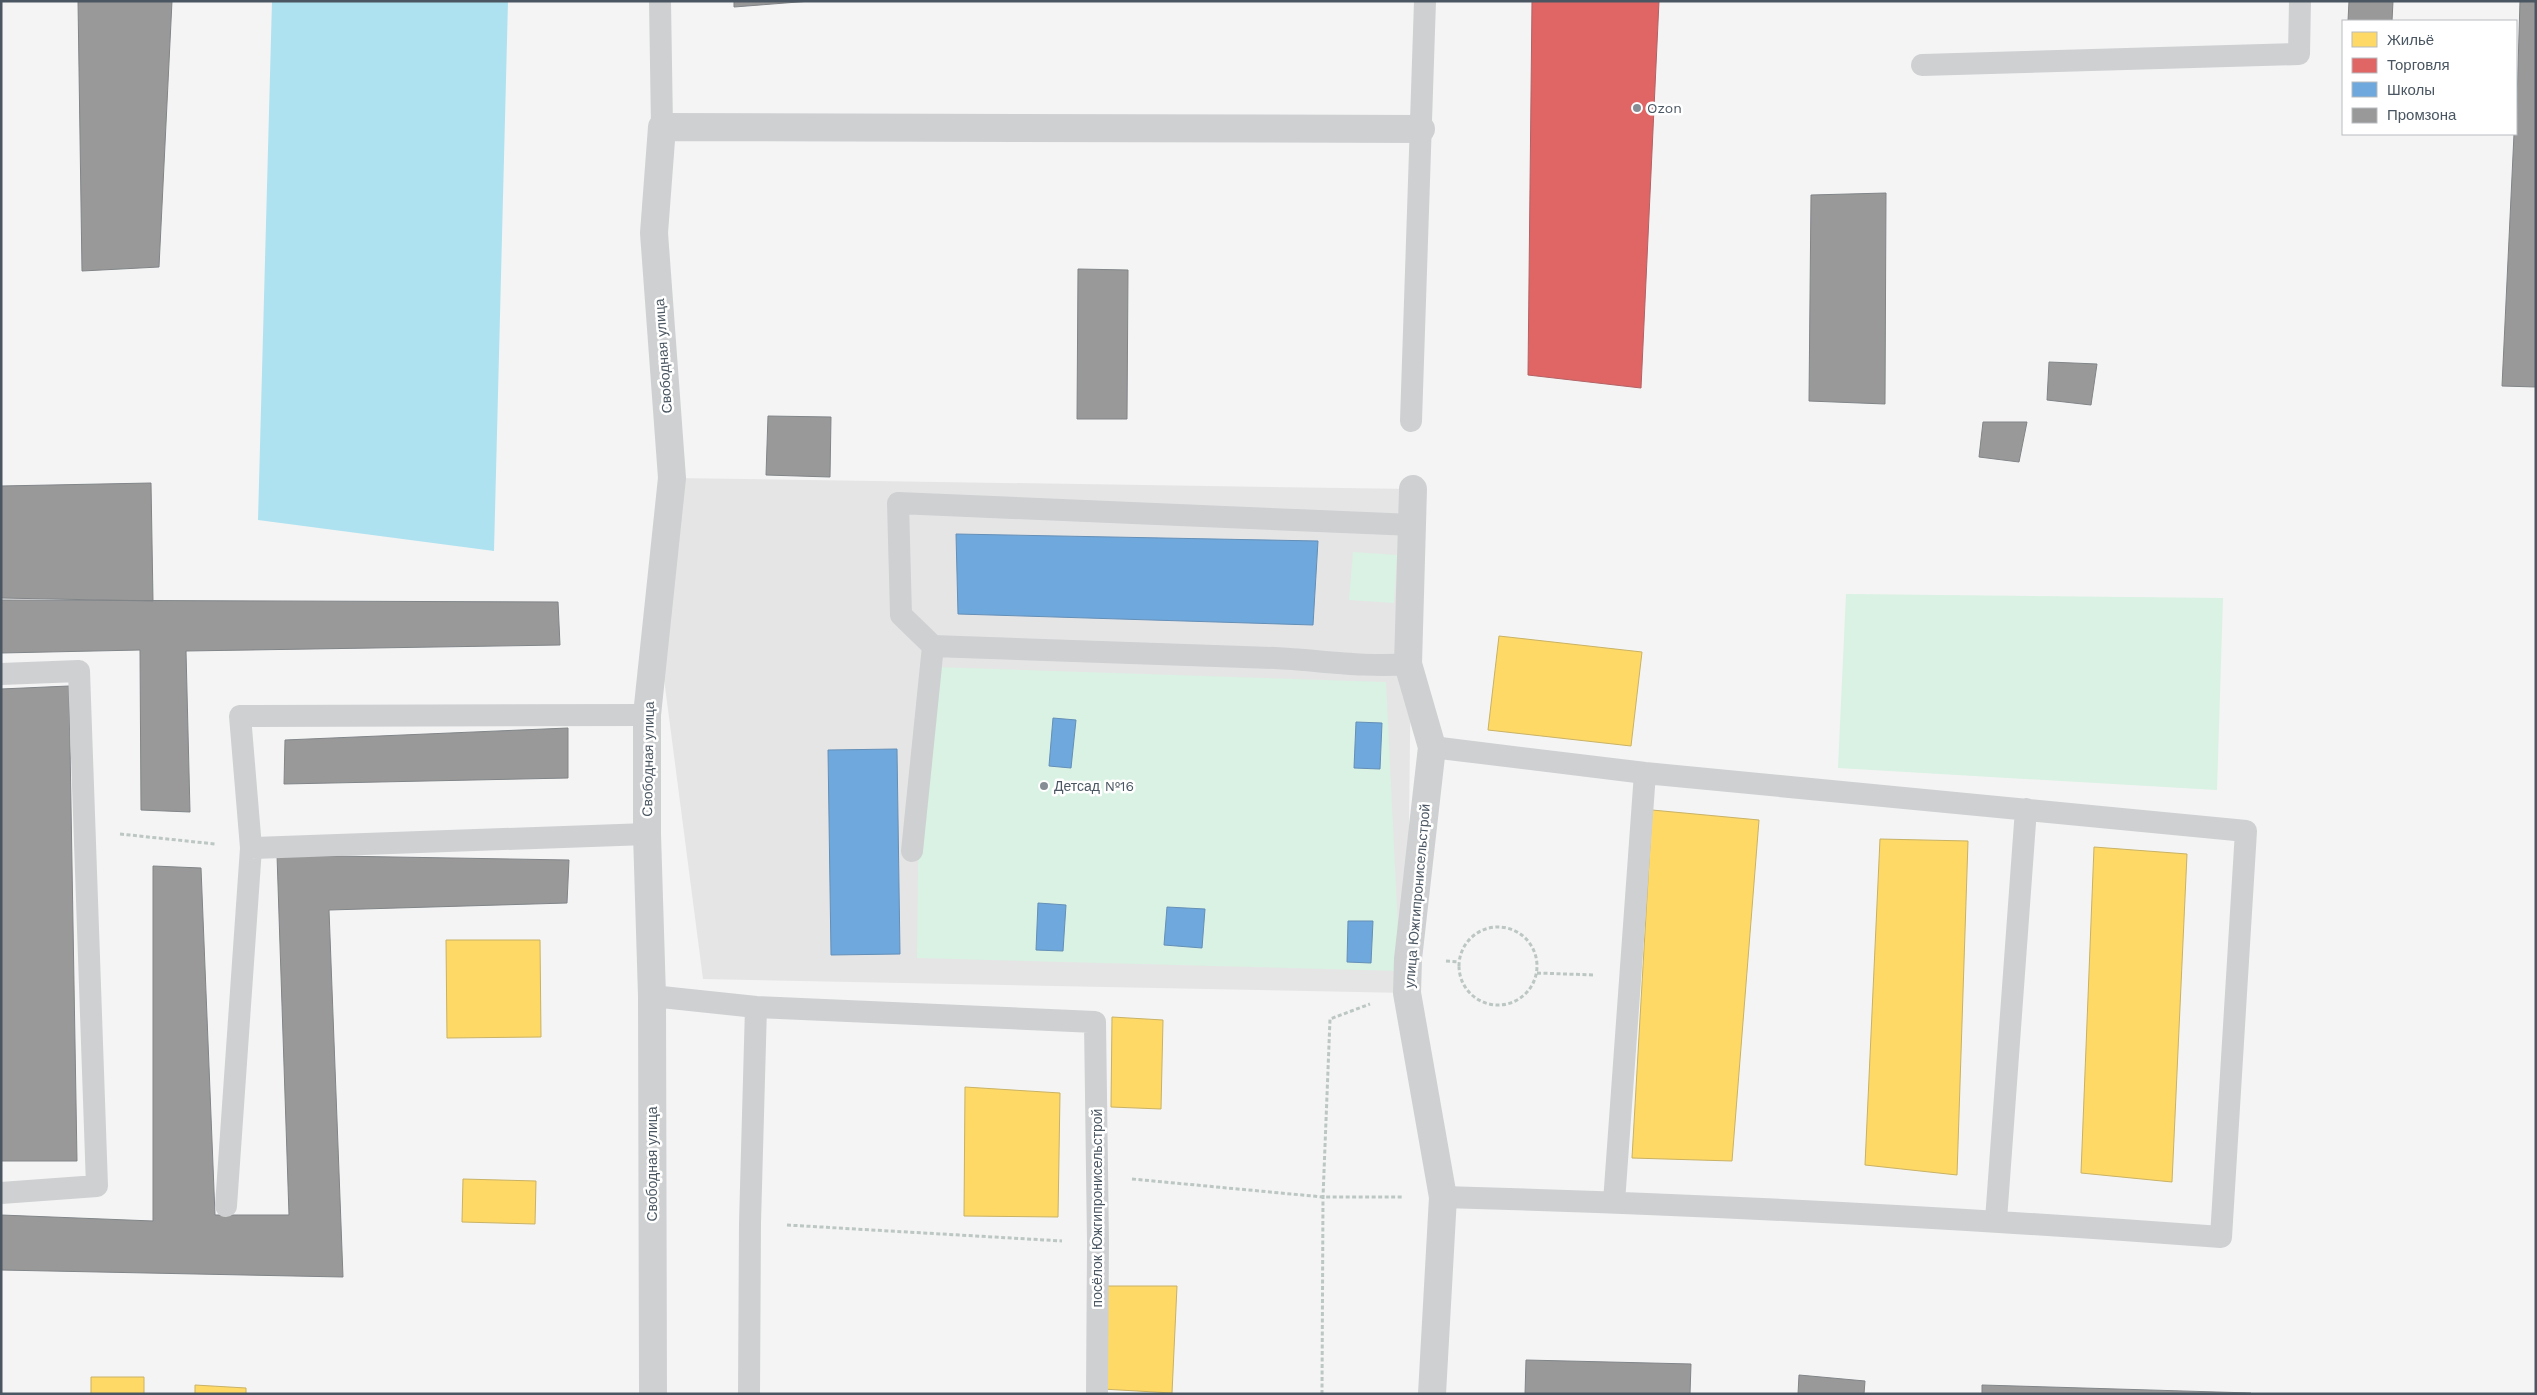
<svg xmlns="http://www.w3.org/2000/svg" width="2537" height="1395" font-family="'Work Sans',sans-serif">
	<style>
		.education { fill: #e6e5e6 }
		.green { fill: #d9f2e3 }
		.water { fill: #aee2f0 }
		.homes { fill: #ffd966; stroke: #c9b264 }
		.shops { fill: #e06666; stroke: #b36164 }
		.schools { fill: #6fa8dc; stroke: #648fb7 }
		.industry { fill: #999; stroke: #818588 }
		.lines { fill: none; stroke-linecap: round; stroke-linejoin: round }
		.path { stroke: #bcc7c4; stroke-width: 3; stroke-dasharray: 4 2.5; stroke-linecap: butt }
		.service { stroke: #ced0d2; stroke-width: 22 }
		.minor { stroke: #ced0d2; stroke-width: 28 }
		.poi-dot { fill: #868d94; stroke: #fff; stroke-width: 2 }
		.labels { text-anchor: middle; dominant-baseline: central; stroke-width: 5; stroke-linejoin: round; paint-order: stroke }
		.poi-label { font-size: 14px; fill: #4a5661; stroke: #fff; text-anchor: start }
		.street-label { font-size: 14px; fill: #4a5661; stroke: #fff }
	</style>
	<rect width="100%" height="100%" fill="#f4f4f4"/>
	<path class="education" d="M672 478 1413 489 1407 993 703 979 653 594Z"/>
	<path class="green" d="M1353 552 1397 555 1394 603 1349 600Z
		M1846 594 2223 598 2217 790 1838 768Z
		M935 667 1386 682 1400 971 917 958 920 706Z"/>
	<path class="water" d="M272 1H508L494 551 258 520Z"/>
	<path class="homes" d="M1499 636 1642 652 1631 746 1488 730Z
		M1652 810 1759 820 1732 1161 1632 1158Z
		M1880 839 1968 841 1957 1175 1865 1165Z
		M2094 847 2187 854 2172 1182 2081 1173Z
		M446 940H540L541 1037 447 1038Z
		M1112 1017 1163 1020 1161 1109 1111 1107Z
		M965 1087 1060 1093 1058 1217 964 1216Z
		M463 1179 536 1181 535 1224 462 1222Z
		M1105 1286H1177L1172 1393 1102 1389Z
		M91 1377H144V1394H91Z
		M195 1385 246 1388V1394H195Z"/>
	<path class="shops" d="M1532 1H1659L1641 388 1528 375Z"/>
	<path class="schools" d="M956 534 1318 541 1313 625 958 614Z
		M1053 718 1076 720 1071 768 1049 766Z
		M1356 722 1382 723 1380 769 1354 768Z
		M897 749 900 954 831 955 828 750Z
		M1038 903 1066 905 1063 951 1036 950Z
		M1167 907 1205 909 1202 948 1164 945Z
		M1348 921H1373L1371 963 1347 962Z"/>
	<path class="industry" d="M78 1H172L159 267 82 271Z
		M734 1H811L734 7Z
		M2349 1H2393L2392 21H2348Z
		M2520 1H2536V387L2502 386 2514 134H2516Z
		M1886 193 1885 404 1809 401 1811 195Z
		M1078 269 1128 270 1127 419H1077Z
		M2049 362 2097 364 2091 405 2047 400Z
		M768 416 831 417 830 477 766 475Z
		M1983 422H2027L2019 462 1979 457Z
		M151 483 153 601 1 598V486Z
		M1 600 558 602 560 645 186 651 190 812 141 810 140 650 1 653Z
		M69 686 77 1161H1V689Z
		M568 728V778L284 784 285 740Z
		M277 855 569 860 567 903 329 910 343 1277 1 1270V1215L153 1221V866L201 868 215 1215H289Z
		M1526 1360 1691 1364 1690 1394H1525Z
		M1799 1375 1865 1381 1864 1394H1798Z
		M1982 1385 2251 1393V1394H1982Z"/>
	<g class="lines">
		<path class="path" d="M120 834 215 844
			M1459 966a39 39 0 1 1 78 0a39 39 0 1 1-78 0Z
			M1446 961 1459 962
			M1537 973 1594 975
			M1132 1179 1323 1197H1403
			M787 1225 1062 1241
			M1322 1394 1323 1197 1330 1019 1370 1004"/>
		<path class="service" d="M660 1 662 127
			M1922 65 2299 54 2300 1
			M1411 421 1425 1
			M1408 664C1367 668 1317 660 1275 658 1161 655 1047 651 933 646L901 615 898 503 1413 525
			M1 674 79 671 97 1186 1 1193
			M1432 747 1645 773 2246 831 2221 1237C1962 1218 1703 1204 1443 1197
			M251 848 240 716 647 715
			M912 851 933 646
			M652 996 756 1007 1095 1022 1098 1243 1097 1394
			M1614 1202 1645 773
			M226 1206 251 848 647 834
			M1996 1220 2026 809
			M749 1394 750 1223 756 1007"/>
		<path class="minor" d="M1413 489 1408 664 1432 747 1408 959 1407 993 1443 1197 1432 1394
			M653 1394 652 996 647 834V715L672 478 654 233 662 127 1421 129"/>
	</g>
	<g class="poi-dot">
		<circle cx="1637" cy="108" r="5"/>
		<circle cx="1044" cy="786" r="5"/>
	</g>
	<g class="labels">
		<g class="poi-label">
			<text x="1647" y="108">Ozon</text>
			<text x="1054" y="786">Детсад №16</text>
		</g>
		<g class="street-label">
			<text transform="translate(663 356) rotate(-94)">Свободная улица</text>
			<text transform="translate(648 759) rotate(-89)">Свободная улица</text>
			<text transform="translate(1417 896) rotate(-85)">улица Южгипронисельстрой</text>
			<text transform="translate(652 1164) rotate(-90)">Свободная улица</text>
			<text transform="translate(1097 1208) rotate(-90)">посёлок Южгипронисельстрой</text>
		</g>
	</g>
	<rect width="2537" height="1395" fill="none" stroke="#4a5661" stroke-width="5"/>
	<rect x="2342" y="20" width="175" height="115" fill="#ffffff" stroke="#b7bbc0"/>
	<rect x="2352" y="32" width="25" height="15" fill="#ffd966" stroke="#b7bbc0"/>
	<text x="2387" y="45" font-size="15" fill="#4a5661">Жильё</text>
	<rect x="2352" y="58" width="25" height="15" fill="#e06666" stroke="#b7bbc0"/>
	<text x="2387" y="70" font-size="15" fill="#4a5661">Торговля</text>
	<rect x="2352" y="82" width="25" height="15" fill="#6fa8dc" stroke="#b7bbc0"/>
	<text x="2387" y="95" font-size="15" fill="#4a5661">Школы</text>
	<rect x="2352" y="108" width="25" height="15" fill="#999999" stroke="#b7bbc0"/>
	<text x="2387" y="120" font-size="15" fill="#4a5661">Промзона</text>
</svg>
